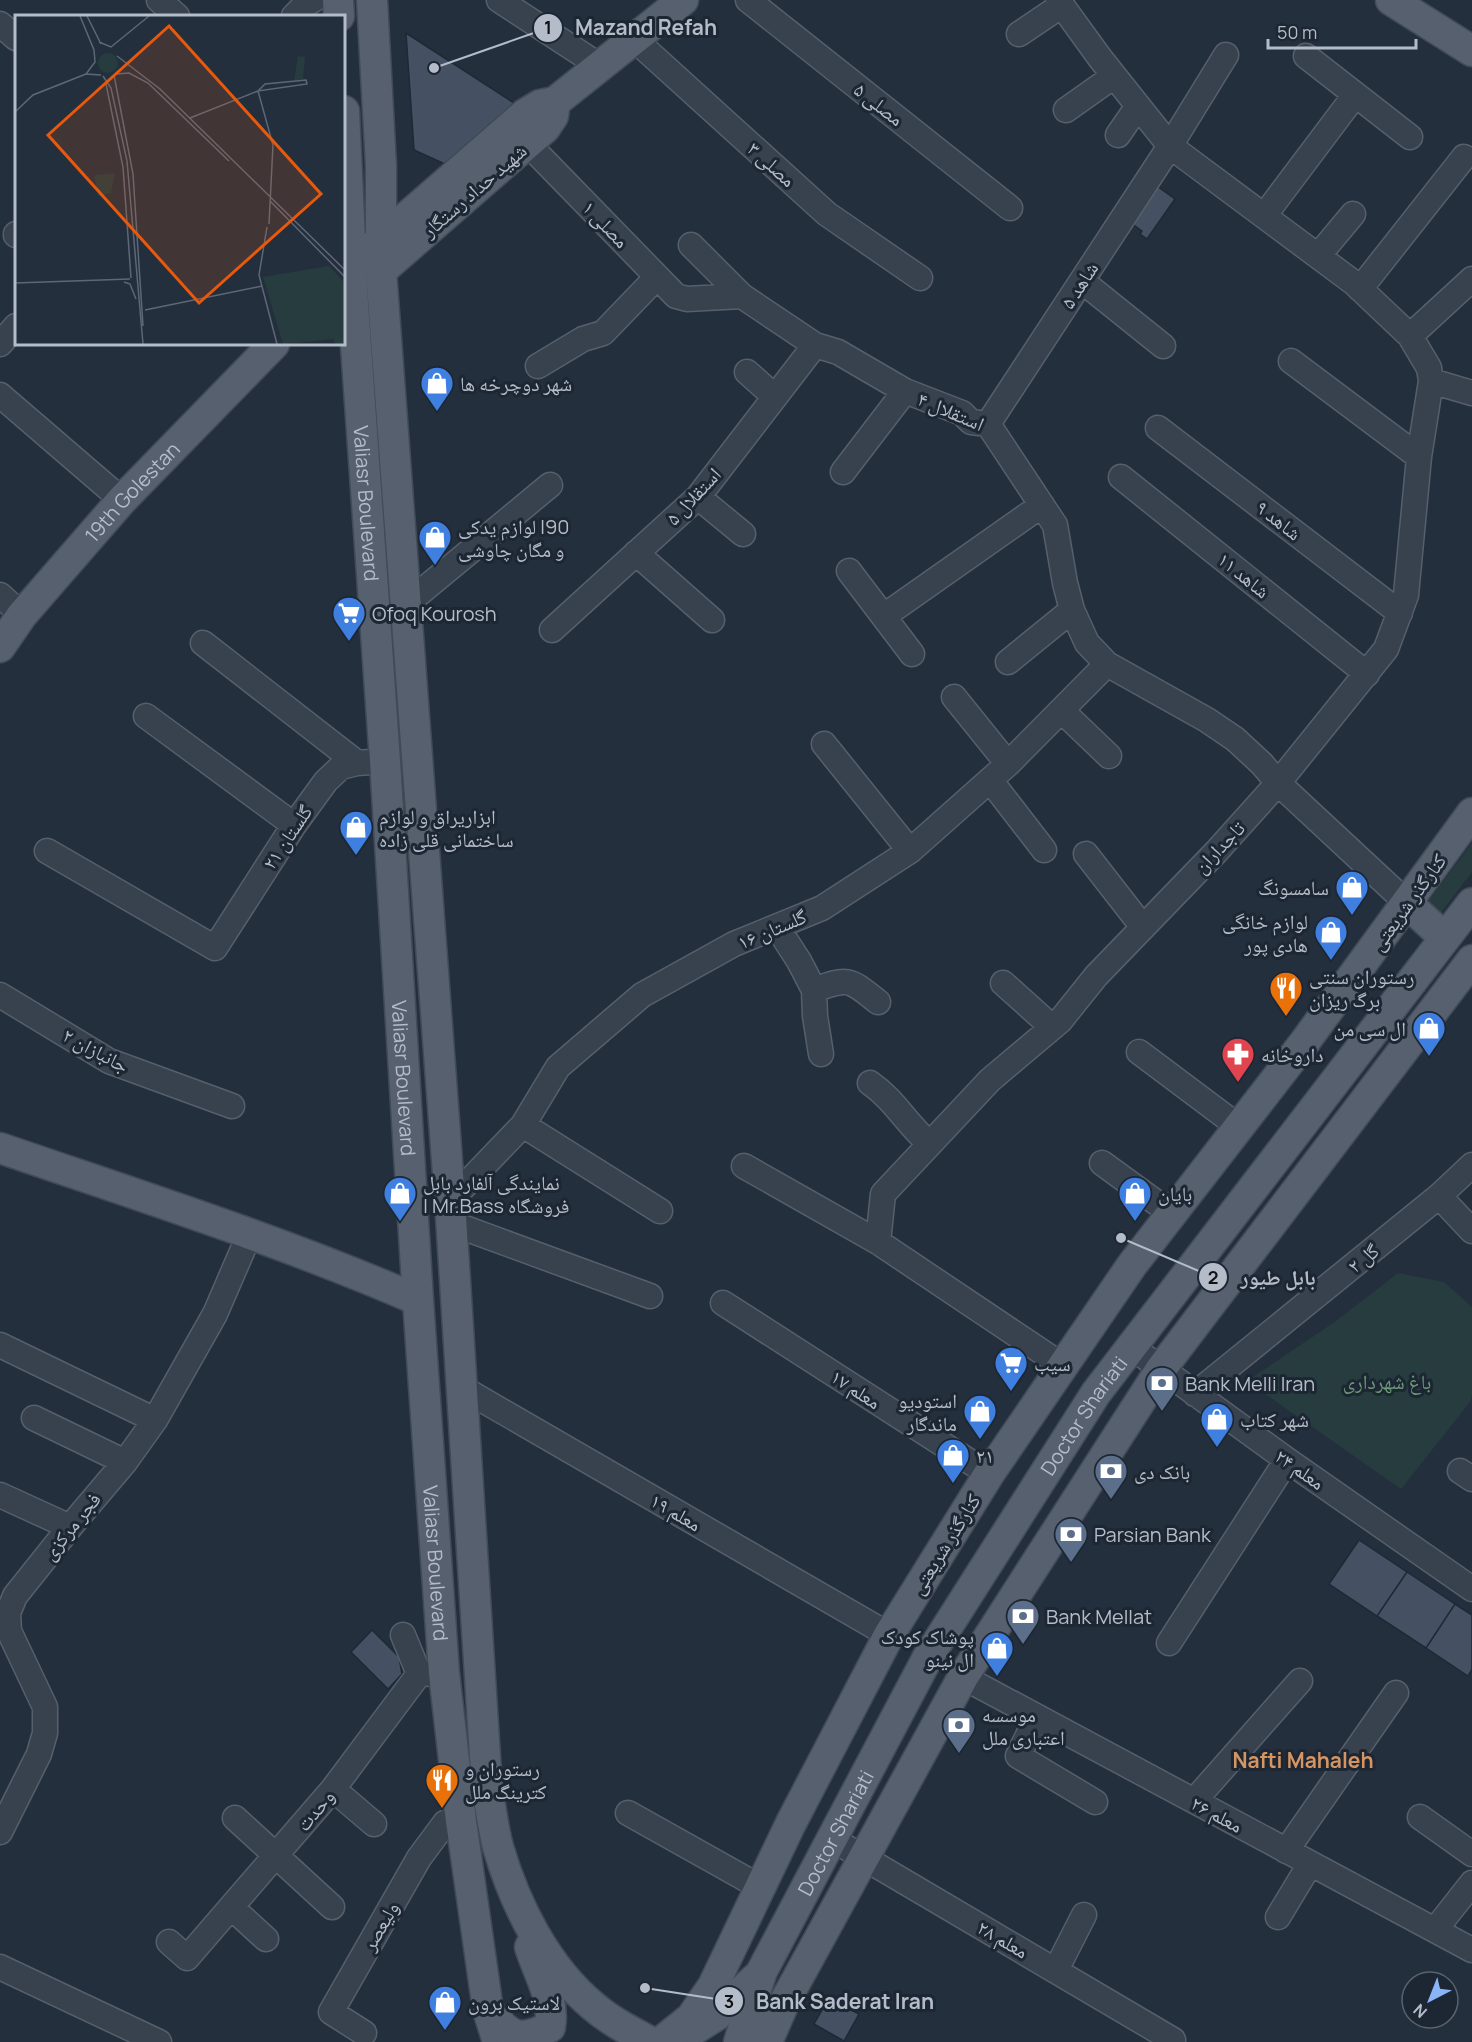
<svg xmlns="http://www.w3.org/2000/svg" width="1472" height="2042" font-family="Manrope,'Noto Naskh Arabic',sans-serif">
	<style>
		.green { fill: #263c3f }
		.building { fill: #455162; stroke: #1f2835; stroke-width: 1.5 }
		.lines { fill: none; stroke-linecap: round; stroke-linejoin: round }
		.minor-casing { stroke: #565f6c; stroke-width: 27 }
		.major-casing { stroke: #414a57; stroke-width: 33 }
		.minor { stroke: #38414e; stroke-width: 24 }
		.major { stroke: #56606e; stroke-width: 30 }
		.labels { text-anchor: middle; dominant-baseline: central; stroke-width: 6; stroke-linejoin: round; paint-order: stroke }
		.street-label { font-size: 20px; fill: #b4bcc9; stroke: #1d2633 }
		.poi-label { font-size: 20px; fill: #b4bcc9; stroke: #1d2633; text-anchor: start }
		.park-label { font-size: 20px; fill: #6b9a76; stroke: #1d2633 }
		.neighbourhood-label { font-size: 21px; font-weight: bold; fill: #d59563; stroke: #1d2633 }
		.inset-road { fill: none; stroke: #5e6776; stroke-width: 1.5 }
		.view { fill: #e8590c; fill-opacity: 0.15; stroke: #e8590c; stroke-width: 3 }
		.inset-edge { fill: none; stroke: #b4bcc9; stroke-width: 3 }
		.leader { fill: none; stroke: #b4bcc9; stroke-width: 2 }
		.callout-dot { fill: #b4bcc9; stroke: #1d2633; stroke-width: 2 }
		.mark-label { font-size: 18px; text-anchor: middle; font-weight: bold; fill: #111 }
		.callout-label { font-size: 21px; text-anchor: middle; font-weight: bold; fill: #b4bcc9; stroke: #1d2633; stroke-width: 6; stroke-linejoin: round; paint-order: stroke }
	</style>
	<rect width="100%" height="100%" fill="#242f3e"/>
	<path class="green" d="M1472 843V872L1433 923 1420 912Z
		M1398 1273 1444 1282 1472 1307V1396L1470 1402 1401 1489 1247 1381 1336 1321Z"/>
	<path class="building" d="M406 33 514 103 447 165 414 150Z
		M1154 184 1175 199 1147 239 1140 234 1142 231 1128 221Z
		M1359 1540 1407 1572 1377 1616 1329 1584Z
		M1407 1572 1455 1604 1426 1648 1377 1616Z
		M1455 1604 1472 1615V1669L1468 1676 1426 1648Z
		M372 1630 399 1657 402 1674 388 1689 351 1652Z
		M829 1998 859 2014 844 2041 814 2024Z"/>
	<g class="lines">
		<defs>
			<path id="minor" d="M159 0 177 16
				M499 0 600 66
				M748 0 1010 208
				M1058 0 1100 58 1170 146 1354 283 1410 336 1429 368 1431 381 1472 393
				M294 16 306 4 313 0
				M0 24 16 38
				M1019 34 1062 5
				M634 39 827 214 920 278
				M1306 56 1410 137
				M1066 110 1114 76
				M1118 135 1138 106
				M528 144 676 296 687 299 742 296
				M1264 216 1355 95
				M16 234V235
				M691 245 742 296 815 345 838 352 905 391 962 413 971 422 988 424 1055 525 1065 583 1072 610 1087 643 1107 664 1207 720 1235 739 1262 764 1278 783 1407 903
				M1318 256 1353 214
				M1082 281 1163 346
				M1360 289 1464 157
				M1410 336 1472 279
				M0 344 16 326
				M1291 361 1419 457
				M538 366 583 339 603 333 657 277
				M747 372 775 397
				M0 395 122 500
				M988 424 1170 146 1226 55
				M1158 428 1400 613
				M843 472 905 391
				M1121 477 1367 674
				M698 497 743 534
				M636 553 712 620
				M849 571 912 654
				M0 595 22 615
				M405 605 550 485
				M884 616 1042 505
				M552 630 698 497 815 345
				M203 643 357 763
				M1008 662 1072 610
				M954 697 1008 764
				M1062 711 1109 756
				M146 716 294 825
				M824 744 910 851
				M990 780 1044 850
				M47 851 215 948 294 825 326 781 341 767 357 763 385 761
				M1086 854 1142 926
				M777 927 799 961 814 990 815 1016 821 1054
				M1003 983 1052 1027
				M814 990C849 977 849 979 878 1002
				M0 995 109 1061 232 1106
				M1139 1052 1239 1127
				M870 1083C896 1101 906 1124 930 1144
				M523 1125 660 1211
				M1102 1163 1172 1214
				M744 1166 878 1242 1063 1366
				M1439 1196 1472 1231
				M450 1201 523 1125 558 1067 642 995 734 944 822 908 910 851 1008 764 1107 664
				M451 1223 650 1296
				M878 1242 883 1194 990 1080 1060 1021 1096 976 1216 852 1278 783 1386 649 1406 595 1419 457 1431 381
				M723 1303 989 1474
				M0 1345 155 1420
				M1130 1346 1287 1460 1472 1589
				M462 1388 889 1635
				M1195 1394 1439 1196 1472 1165
				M34 1418 125 1462
				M1460 1471 1472 1479
				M0 1495 70 1527
				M403 1635 419 1674
				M1169 1643 1287 1460
				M963 1677 1472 1950
				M1037 1717 1018 1756 1095 1802
				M333 1789 374 1824
				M1194 1801 1300 1681
				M628 1813 760 1887
				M1420 1817 1472 1854
				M235 1818 332 1907
				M0 1832 39 1754 45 1733V1707L9 1631 8 1613 15 1596 70 1527 125 1462 155 1420 215 1314 250 1233
				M832 1839 1173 2040
				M1286 1851 1396 1693
				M231 1907 266 1939
				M1278 1917 1310 1864
				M1435 1930 1472 1883
				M169 1942 187 1958 333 1789 419 1674 444 1673
				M0 1967 159 2042
				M1056 1970 1084 1915
				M364 2033 331 2012 419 1858 445 1823 461 1821"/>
			<g id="major">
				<path d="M338 0 339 16"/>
				<path d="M372 0 381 166V271L450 1201 487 1788C491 1808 493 1828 498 1847 515 1905 546 1967 593 2006 609 2020 628 2030 647 2040"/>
				<path d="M1391 0 1472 51"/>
				<path d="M555 102 683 0"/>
				<path id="s1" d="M344 111 353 303 385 761 418 1300 444 1673 461 1821 488 2010 498 2042"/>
				<path d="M371 248 525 114 540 105 555 102 553 116 545 128 381 271"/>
				<path id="s2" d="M0 647 22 615 122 500 274 344"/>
				<path d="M1407 903 1445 938"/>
				<path d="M0 1148C140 1196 282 1241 418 1300"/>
				<path d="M490 2012C510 2038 520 2042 550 2027 555 1999 538 1973 530 1947"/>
				<path d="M687 2034 717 2015 756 1978"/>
				<path d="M661 2042 691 2018 713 1986 791 1823 889 1635 989 1474 1132 1265 1304 1043 1472 813"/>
				<path id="s3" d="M739 2042 762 1971 928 1657 1096 1393 1472 903"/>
				<path d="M767 2042 784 2003 963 1677 1161 1369 1472 960"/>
			</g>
		</defs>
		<use href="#minor" class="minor-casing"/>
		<use href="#major" class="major-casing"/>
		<use href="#minor" class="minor"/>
		<use href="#major" class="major"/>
	</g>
	<defs>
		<symbol id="shop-pin" viewBox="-11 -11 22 30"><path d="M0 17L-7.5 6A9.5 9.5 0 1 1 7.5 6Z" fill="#3f7fe0" stroke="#1d2633"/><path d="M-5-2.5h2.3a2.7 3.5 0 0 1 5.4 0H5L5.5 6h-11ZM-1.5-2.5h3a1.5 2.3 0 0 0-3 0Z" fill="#fff"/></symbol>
		<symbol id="supermarket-pin" viewBox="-11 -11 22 30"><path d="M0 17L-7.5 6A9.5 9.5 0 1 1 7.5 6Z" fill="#3f7fe0" stroke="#1d2633"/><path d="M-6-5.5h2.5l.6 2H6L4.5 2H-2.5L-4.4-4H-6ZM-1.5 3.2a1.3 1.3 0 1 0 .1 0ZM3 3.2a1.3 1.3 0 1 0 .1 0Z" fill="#fff"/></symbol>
		<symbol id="restaurant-pin" viewBox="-11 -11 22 30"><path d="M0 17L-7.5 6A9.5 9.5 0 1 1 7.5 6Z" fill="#e8710a" stroke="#1d2633"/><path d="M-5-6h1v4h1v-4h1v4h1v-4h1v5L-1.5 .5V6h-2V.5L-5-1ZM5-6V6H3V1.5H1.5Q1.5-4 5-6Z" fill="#fff"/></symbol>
		<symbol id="pharmacy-pin" viewBox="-11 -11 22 30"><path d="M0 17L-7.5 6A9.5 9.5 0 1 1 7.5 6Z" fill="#e0444e" stroke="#1d2633"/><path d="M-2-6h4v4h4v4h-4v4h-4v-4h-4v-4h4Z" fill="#fff"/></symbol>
		<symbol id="bank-pin" viewBox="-11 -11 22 30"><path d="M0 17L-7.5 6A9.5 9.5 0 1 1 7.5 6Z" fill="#5c6f8a" stroke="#1d2633"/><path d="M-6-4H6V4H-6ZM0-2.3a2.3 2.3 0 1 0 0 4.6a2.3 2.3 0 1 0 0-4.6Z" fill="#fff"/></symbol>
	</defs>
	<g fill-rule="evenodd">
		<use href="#shop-pin" x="418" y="364" width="38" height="52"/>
		<use href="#shop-pin" x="416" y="518" width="38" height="52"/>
		<use href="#supermarket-pin" x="330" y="594" width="38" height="52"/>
		<use href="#shop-pin" x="337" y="808" width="38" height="52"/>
		<use href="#shop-pin" x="1333" y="868" width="38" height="52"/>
		<use href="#shop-pin" x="1312" y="913" width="38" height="52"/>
		<use href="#restaurant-pin" x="1267" y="969" width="38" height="52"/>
		<use href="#shop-pin" x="1410" y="1009" width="38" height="52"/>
		<use href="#pharmacy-pin" x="1219" y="1035" width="38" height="52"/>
		<use href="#shop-pin" x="381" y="1174" width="38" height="52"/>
		<use href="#shop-pin" x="1116" y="1174" width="38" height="52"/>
		<use href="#supermarket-pin" x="992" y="1344" width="38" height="52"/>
		<use href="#bank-pin" x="1143" y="1364" width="38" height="52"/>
		<use href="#shop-pin" x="961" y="1392" width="38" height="52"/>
		<use href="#shop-pin" x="1198" y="1400" width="38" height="52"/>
		<use href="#shop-pin" x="934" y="1436" width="38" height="52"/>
		<use href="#bank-pin" x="1092" y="1452" width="38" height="52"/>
		<use href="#bank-pin" x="1052" y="1515" width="38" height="52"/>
		<use href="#bank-pin" x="1004" y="1597" width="38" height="52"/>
		<use href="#shop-pin" x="978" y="1629" width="38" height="52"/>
		<use href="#bank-pin" x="940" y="1706" width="38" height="52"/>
		<use href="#restaurant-pin" x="423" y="1761" width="38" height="52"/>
		<use href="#shop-pin" x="426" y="1983" width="38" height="52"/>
	</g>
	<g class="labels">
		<g class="street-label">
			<text transform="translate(879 104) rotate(38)">مصلی ۵</text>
			<text transform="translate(772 164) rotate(42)">مصلی ۳</text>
			<text transform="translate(474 190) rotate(-41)">شهید حداد رستگار</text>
			<text transform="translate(606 224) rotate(46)">مصلی ۱</text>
			<text transform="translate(1079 285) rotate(-57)">شاهد ۵</text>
			<text transform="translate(951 411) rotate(23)">استقلال ۴</text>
			<text stroke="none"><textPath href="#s2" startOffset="204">19th Golestan</textPath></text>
			<text transform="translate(693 496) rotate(-47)">استقلال ۵</text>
			<text stroke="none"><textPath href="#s1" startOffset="393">Valiasr Boulevard</textPath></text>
			<text transform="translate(1279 520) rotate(38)">شاهد ۹</text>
			<text transform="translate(1244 575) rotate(39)">شاهد ۱۱</text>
			<text transform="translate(287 837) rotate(-56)">گلستان ۲۱</text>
			<text transform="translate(1219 847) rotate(-46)">تاجداران</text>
			<text transform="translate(1408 902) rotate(-54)">کنارگذر شریعتی</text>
			<text transform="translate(772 929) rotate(-23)">گلستان ۱۶</text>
			<text transform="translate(96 1050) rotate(28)">جانبازان ۲</text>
			<text stroke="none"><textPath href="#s1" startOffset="969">Valiasr Boulevard</textPath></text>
			<text transform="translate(1363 1258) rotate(-39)">گل ۲</text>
			<text transform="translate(856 1389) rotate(33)">معلم ۱۷</text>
			<text stroke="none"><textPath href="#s3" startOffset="717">Doctor Shariati</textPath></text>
			<text transform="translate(1300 1469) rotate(35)">معلم ۲۴</text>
			<text transform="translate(676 1512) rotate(30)">معلم ۱۹</text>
			<text transform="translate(71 1526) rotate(-51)">فجر مرکزی</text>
			<text transform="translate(945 1544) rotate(-58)">کنارگذر شریعتی</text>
			<text stroke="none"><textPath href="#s1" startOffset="1455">Valiasr Boulevard</textPath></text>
			<text transform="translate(315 1810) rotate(-50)">وحدت</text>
			<text transform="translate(1217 1814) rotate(28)">معلم ۲۶</text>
			<text stroke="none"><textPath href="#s3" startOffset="231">Doctor Shariati</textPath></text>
			<text transform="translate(380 1926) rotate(-60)">ولیعصر</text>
			<text transform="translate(1003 1939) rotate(30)">معلم ۲۸</text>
		</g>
		<g class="poi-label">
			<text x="460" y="383">شهر دوچرخه ها</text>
			<text x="458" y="526">لوازم یدکی l90<tspan x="458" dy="23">و مگان چاوشی</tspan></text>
			<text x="372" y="613">Ofoq Kourosh</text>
			<text x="379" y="816">ابزاریراق و لوازم<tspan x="379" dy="23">ساختمانی قلی زاده</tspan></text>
			<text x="1329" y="887" text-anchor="end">سامسونگ</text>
			<text x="1308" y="921" text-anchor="end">لوازم خانگی<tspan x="1308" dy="23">هادی پور</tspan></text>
			<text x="1309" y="976">رستوران سنتی<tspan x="1309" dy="23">برگ ریزان</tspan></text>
			<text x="1406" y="1028" text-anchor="end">ال سی من</text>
			<text x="1261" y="1054">داروخانه</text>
			<text x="423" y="1182">نمایندگی آلفارد بابل<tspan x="423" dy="23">| Mr.Bass فروشگاه</tspan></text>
			<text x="1158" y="1193">بایان</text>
			<text x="1034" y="1363">سیب</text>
			<text x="1185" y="1383">Bank Melli Iran</text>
			<text x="957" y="1400" text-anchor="end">استودیو<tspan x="957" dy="23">ماندگار</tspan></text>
			<text x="1240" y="1419">شهر کتاب</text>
			<text x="976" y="1455">۲۱</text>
			<text x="1134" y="1471">بانک دی</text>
			<text x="1094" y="1534">Parsian Bank</text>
			<text x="1046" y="1616">Bank Mellat</text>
			<text x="974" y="1636" text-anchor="end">پوشاک کودک<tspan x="974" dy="23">ال نینو</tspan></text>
			<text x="982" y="1714">موسسه<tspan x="982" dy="23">اعتباری ملل</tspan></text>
			<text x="465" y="1768">رستوران و<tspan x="465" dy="23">کترینگ ملل</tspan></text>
			<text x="468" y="2002">لاستیک برون</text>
		</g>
		<g class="park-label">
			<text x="1387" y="1381">باغ شهرداری</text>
		</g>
		<g class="neighbourhood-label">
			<text x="1303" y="1760">Nafti Mahaleh</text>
		</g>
	</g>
	<g transform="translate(15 15)">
		<rect width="330" height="330" fill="#242f3e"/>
		<path d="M83 48a10 10 0 1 1 20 0a10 10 0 1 1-20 0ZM283 41 290 42 288 64 279 66ZM100 158 96 178 83 181 79 160ZM314 251 330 268V329H320L318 324 268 329 248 262Z" fill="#263c3f"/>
		<path class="inset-road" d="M65 1 79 35 80 47 71 59 86 60M72 1 86 29M84 27 96 32 134 1M102 41 145 74 330 255M101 59 114 58 133 68 214 146M99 60 118 159 128 311M88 61 96 73 112 146 128 329M291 65 292 69 243 76 250 69ZM91 69 108 152 116 263M0 97 18 80 71 59M175 103 243 76 258 130 254 209M255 186 330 262M252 212 244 260 262 329M109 267 115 269 121 284M0 268 115 264M130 295 247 271"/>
		<path class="view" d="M154 11 306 179 184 288 33 120Z"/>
		<rect width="330" height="330" class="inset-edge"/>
	</g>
	<path class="leader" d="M434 68L548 28M1121 1238L1213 1277M645 1988L729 2001"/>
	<g class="callout-dot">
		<circle cx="434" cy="68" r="6"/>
		<circle cx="1121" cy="1238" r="6"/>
		<circle cx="645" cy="1988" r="6"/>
		<circle cx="548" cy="28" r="15"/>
		<circle cx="1213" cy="1277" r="15"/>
		<circle cx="729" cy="2001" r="15"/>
	</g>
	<g class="mark-label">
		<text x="548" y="34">1</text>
		<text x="1213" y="1284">2</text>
		<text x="729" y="2008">3</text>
	</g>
	<g class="callout-label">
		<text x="646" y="35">Mazand Refah</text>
		<text x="1278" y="1285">بابل طیور</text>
		<text x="845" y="2009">Bank Saderat Iran</text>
	</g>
	<g transform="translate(1430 2000) rotate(222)"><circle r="28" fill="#1d2633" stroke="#59626f" stroke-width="1.5"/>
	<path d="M0-4.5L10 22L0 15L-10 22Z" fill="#8ab4f8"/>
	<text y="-9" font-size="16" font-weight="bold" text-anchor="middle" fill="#b4bcc9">N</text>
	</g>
	<path d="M1268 39v9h148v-9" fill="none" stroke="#b4bcc9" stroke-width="3"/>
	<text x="1277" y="39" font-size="18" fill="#b4bcc9" stroke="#1d2633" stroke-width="4.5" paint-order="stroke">50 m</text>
</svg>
